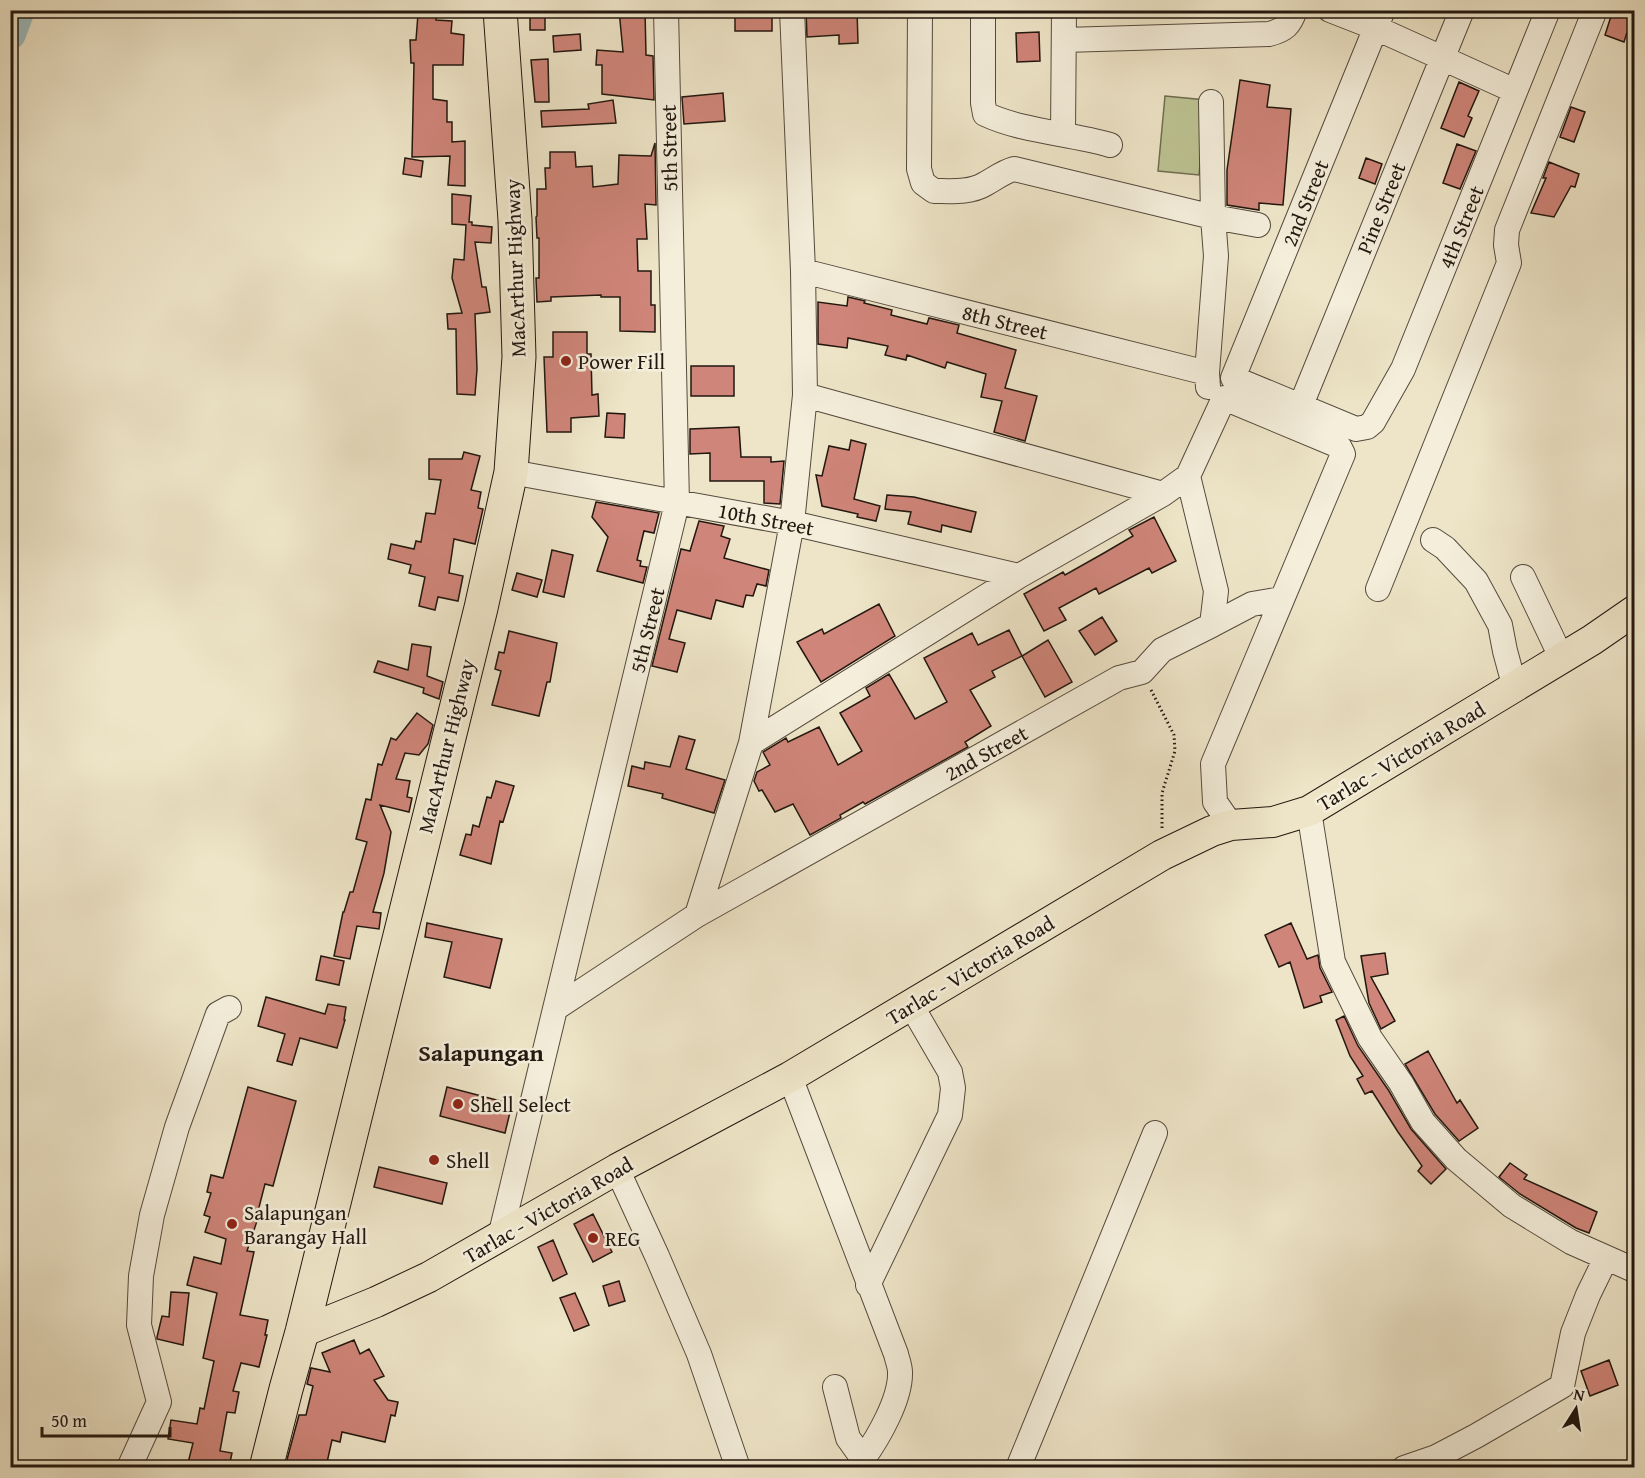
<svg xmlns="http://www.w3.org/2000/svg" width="1645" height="1478" font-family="'Gentium Book Plus',serif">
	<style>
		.green { fill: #bdc393; stroke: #706d51; stroke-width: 1.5 }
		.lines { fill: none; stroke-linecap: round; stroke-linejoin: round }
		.river { stroke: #9dbdbf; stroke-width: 32 }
		.building { fill: #cf8579; stroke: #22170f; stroke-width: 1.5 }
		.minor-casing { stroke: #554a3d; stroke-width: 26 }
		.major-casing { stroke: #22170f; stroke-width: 32 }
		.highway-casing { stroke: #22170f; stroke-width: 35 }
		.path { stroke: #22170f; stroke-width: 3; stroke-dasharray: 1.5 3; stroke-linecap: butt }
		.minor { stroke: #f4eedb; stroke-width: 24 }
		.major { stroke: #eee5c8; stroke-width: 30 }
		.highway { stroke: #eee5c8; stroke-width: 33 }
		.poi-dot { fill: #8f2418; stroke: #f4eedb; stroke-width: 2 }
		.labels { text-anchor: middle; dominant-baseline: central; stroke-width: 5; stroke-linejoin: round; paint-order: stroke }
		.street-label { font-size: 21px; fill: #22170f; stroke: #f4eedb }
		.poi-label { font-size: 21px; fill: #22170f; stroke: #f4eedb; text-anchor: start }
		.quarter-label { font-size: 24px; font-weight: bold; fill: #22170f; stroke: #f4eedb }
	</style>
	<rect width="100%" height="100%" fill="#eee5c8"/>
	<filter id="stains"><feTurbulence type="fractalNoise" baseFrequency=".00333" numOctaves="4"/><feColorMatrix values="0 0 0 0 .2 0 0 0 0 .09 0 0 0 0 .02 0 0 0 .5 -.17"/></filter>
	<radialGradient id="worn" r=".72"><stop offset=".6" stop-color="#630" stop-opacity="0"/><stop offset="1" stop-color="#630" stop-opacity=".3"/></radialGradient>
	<path class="green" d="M1165 96 1206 100 1199 175 1158 171Z"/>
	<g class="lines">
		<path class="river" d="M10 34 19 10"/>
	</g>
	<path class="building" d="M424 10H438L436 20 452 21 451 33 464 35 463 65H433V99L447 101V122H452V142L465 141V186L448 185 450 156 412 157 414 63H411L410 40H416L418 14H423Z
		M619 10H645L646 55 653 56 654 100 602 94V65H596L597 50 623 52Z
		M735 10H772V31H735Z
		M806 10H857L858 43 839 44V35L807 37Z
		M1613 10H1634L1624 42 1605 35Z
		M530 16H545V30H530Z
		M1039 32 1040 61 1017 62 1016 33Z
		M580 34 581 50 554 52 553 36Z
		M548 59 549 102H535L531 60Z
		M1240 80 1270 85 1267 107 1291 109 1283 205 1259 203V210L1227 205V170Z
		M1459 82 1479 91 1468 116 1472 118 1464 137 1441 128Z
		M723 93 725 121 684 124 682 97Z
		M613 100 616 123 542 127 541 111 589 109 588 104Z
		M1571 107 1585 112 1574 142 1560 137Z
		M655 143 656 205 645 204 647 239H637L638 271H651V305H655V332L620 331V297H601V295L551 297V301L537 302 536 278H539V238H537L536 217 537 216V189H546L545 168H550V152H575L576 167 592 166 593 187 618 184 619 155 651 156Z
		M1457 144 1476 151 1460 189 1443 183Z
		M405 158 423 161 421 177 403 174Z
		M1366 158 1382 164 1375 184 1359 178Z
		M1549 162 1579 174 1575 187 1571 186 1554 217 1531 213 1546 178H1543Z
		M452 194 471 196 469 222H472V225L492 227 491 243 475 242 482 287H486L490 312 475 314 477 369 475 395 457 394 456 329H448L447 314 462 313 452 278 454 259 464 260 466 225 452 224Z
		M848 297 865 301 864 303 892 310 891 315 927 324 929 318 959 325 957 333 1016 350 1005 388 1037 396 1025 441 994 432 1002 401 981 397 986 374 947 362 945 368 907 355 906 360 885 355 888 346 848 338 847 348 818 344V302L847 306Z
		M553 332H587V354H591L592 395 598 394 599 416 571 418V432H547L544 357H553Z
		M691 366H734V396H691Z
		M607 413 625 414 624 438 605 437Z
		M739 427 741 457H771V462L784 461 780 504 764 503V481H710V453L690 454V429Z
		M851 440 866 444 854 499 880 506 876 521 857 517 858 514 822 506 816 475 822 476 829 446 849 450Z
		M464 452 480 456 471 490 481 492 478 508 483 509 475 544 454 539 449 573 463 576 458 601 438 597 435 610 419 606 425 577 409 573 411 565 388 559 391 544 414 549 416 541 421 542 426 513 435 514 441 480 429 479V459H462Z
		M887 495 914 497 976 512 971 532 942 525 941 532 908 524 911 512 885 509Z
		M596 502 659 513 654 533 644 531 637 560 641 561 640 566 647 567 643 583 597 571 608 537 592 517Z
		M1154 517 1176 561 1152 573 1149 568 1099 594 1096 588 1059 608 1066 620 1044 631 1024 594 1063 572 1065 575 1104 553 1133 536 1129 530Z
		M699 521 724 526 721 536 730 539 724 558 769 570 766 586 757 584 753 596 746 595 743 607 716 600 711 619 677 610 669 639 685 643 677 672 652 666 681 549 690 551Z
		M552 550 573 555 564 597 543 592Z
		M517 573 542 580 537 597 512 590Z
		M879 604 895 636 821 682 797 642 822 629 824 634Z
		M1102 617 1117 641 1095 655 1079 631Z
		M1009 630 1022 656 992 671 995 677 970 690 991 726 965 742 968 747 865 804 863 802 840 815 841 818 810 835 793 804 775 812 762 790 759 791 754 781 757 772 770 765 763 752 786 738 788 742 819 727 838 765 862 751 840 713 870 696 866 688 889 674 915 719 947 702 924 658 972 633 978 645Z
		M509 631 557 643 550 682H547L539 716 492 705 501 671 495 669 499 652 504 653Z
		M1048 640 1072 682 1045 697 1022 656Z
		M412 644 431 647 427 676 443 682 439 699 423 693 424 688 374 672 378 661 408 670Z
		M417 713 433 725 428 744 419 755 405 753 396 779 410 781 407 797 412 798 409 812 380 805 391 832 384 873 373 912 381 913 379 929 357 926 350 959 334 956 343 912H344L350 892H353L367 842 356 839 366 799 371 800 378 764 382 765 391 738 396 740Z
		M679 736 695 740 686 769 725 780 714 813 662 798 663 794 628 786 632 766 644 769 645 762 670 767Z
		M496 781 514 786 503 822 500 821 491 864 460 855 466 834 471 835 473 825 479 827 487 797 491 798Z
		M427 923 502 939 490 988 444 977 452 942 425 937Z
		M1291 923 1307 959 1318 955 1320 968 1332 992 1320 996 1322 1002 1304 1008 1290 962 1279 967 1265 935Z
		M1385 953 1388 974 1371 977 1395 1021 1381 1029 1369 1003 1361 956Z
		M321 956 344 961 339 985 316 980Z
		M266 997 325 1014 328 1004 346 1007 344 1020H345L337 1048 300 1038 292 1065 277 1061 285 1034 258 1026Z
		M1344 1016 1358 1046 1389 1091 1411 1129 1446 1169 1431 1184 1418 1171 1422 1166 1398 1132 1372 1091 1365 1094 1357 1079 1363 1076 1350 1056 1336 1020Z
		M1428 1051 1457 1103 1460 1100 1478 1128 1459 1141 1435 1114 1405 1064Z
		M248 1087 296 1101 273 1186 265 1184 257 1215H259L247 1251 254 1252 240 1315 268 1320 265 1335H267L259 1367 241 1363 233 1391 239 1392 235 1413 227 1412 220 1451 232 1453 229 1467H207L188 1463 193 1443 168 1439 171 1420 197 1424 200 1408 204 1409 214 1361 203 1358 217 1293 187 1285 194 1257 221 1264 226 1239 205 1232 210 1217 204 1215 211 1193 207 1192 211 1175 223 1178Z
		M447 1087 512 1104 505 1133 440 1116Z
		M1510 1163 1527 1175 1524 1179 1597 1212 1589 1233 1576 1228 1520 1194 1499 1177Z
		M379 1167 447 1183 442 1204 374 1187Z
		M593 1214 612 1252 593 1262 574 1224Z
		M553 1240 567 1274 553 1281 538 1247Z
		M619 1281 625 1301 609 1306 603 1286Z
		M171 1292 189 1293 183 1345 157 1339V1337L162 1316 169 1317Z
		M575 1293 589 1325 574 1331 560 1298Z
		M354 1340 360 1354 369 1349 384 1376 374 1380 388 1400 398 1402 395 1416 391 1415 385 1442 342 1432 340 1442 332 1440 326 1467H285L299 1415H306L313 1386 307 1384 311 1368 330 1372 322 1353Z
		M1609 1360 1618 1385 1590 1396 1581 1371Z"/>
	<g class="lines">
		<defs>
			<path id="minor" d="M920 10 919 169 923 183 934 191C951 191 970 193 985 184 996 178 1003 172 1014 169L1213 217 1258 225
				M983 10V103L985 114C1024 132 1069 133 1110 145
				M1330 10 1376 28 1515 91
				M1383 10 1233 378 1356 429 1367 427 1373 422 1403 369 1548 10
				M1064 40 1269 34C1285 30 1290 25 1295 10
				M1063 134 1064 10
				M803 271 1207 373
				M1208 387 1207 373 1216 256 1213 217 1211 102
				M805 395 1163 494
				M1301 405 1462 10
				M511 472 792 523 1019 576
				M1433 540 1445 548 1476 581 1500 625 1505 651 1515 688
				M1523 577 1562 659
				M1378 589 1509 263 1506 245 1507 230 1595 10
				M1212 625 1252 604 1282 599
				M751 743 1019 576 1163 494 1188 476
				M1309 811 1333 962 1370 1038 1401 1083 1423 1122 1456 1159 1512 1206 1571 1242 1634 1270
				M697 915 751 743 792 523 805 395 803 271 792 10
				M556 1008 697 915 1119 678 1142 672 1162 650 1212 625 1216 591 1188 476 1224 398 1339 446 1343 454 1213 764 1215 802 1231 825
				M790 1077 896 1354C897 1359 900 1366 900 1372 901 1399 878 1438 863 1459
				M617 1169 657 1256 699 1354 738 1468
				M500 1237 677 503 666 10
				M868 1285 950 1115 953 1088 950 1072 911 1005
				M835 1387 848 1438 863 1459 867 1468
				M129 1468 159 1402 139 1325 141 1276 152 1215 177 1127 218 1014 229 1008
				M1018 1468 1155 1133
				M1404 1468 1436 1457 1476 1436 1562 1386 1573 1333 1588 1295 1606 1258"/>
			<path id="major" d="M302 1332 376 1302 429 1277 617 1169 790 1077 1162 855 1212 831 1231 825 1273 822 1309 811 1592 640 1634 611"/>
			<path id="highway" d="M266 1468 286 1389 302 1332 481 608 511 472 519 357 515 220 500 10"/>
		</defs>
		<use href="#minor" class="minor-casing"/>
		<use href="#major" class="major-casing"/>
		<use href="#highway" class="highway-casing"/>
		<path class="path" d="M1151 690 1174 735 1175 751 1162 793V829"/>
		<use href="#minor" class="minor"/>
		<use href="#major" class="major"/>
		<use href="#highway" class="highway"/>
	</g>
	<g class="poi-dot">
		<circle cx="566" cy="361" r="6"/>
		<circle cx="458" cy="1104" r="6"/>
		<circle cx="434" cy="1160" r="6"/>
		<circle cx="232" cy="1224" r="6"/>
		<circle cx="593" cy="1238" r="6"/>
	</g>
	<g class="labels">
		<g class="street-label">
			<text transform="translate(669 148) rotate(-91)">5th Street</text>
			<text transform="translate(1305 203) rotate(-68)">2nd Street</text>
			<text transform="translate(1381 208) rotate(-68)">Pine Street</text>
			<text transform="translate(1461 227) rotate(-68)">4th Street</text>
			<text transform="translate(515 268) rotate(-92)">MacArthur Highway</text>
			<text transform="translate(1005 322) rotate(14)">8th Street</text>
			<text transform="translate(766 519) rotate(11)">10th Street</text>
			<text transform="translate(647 630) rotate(-76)">5th Street</text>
			<text transform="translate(446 746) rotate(-76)">MacArthur Highway</text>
			<text transform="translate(986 753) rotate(-29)">2nd Street</text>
			<text transform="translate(1401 756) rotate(-31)">Tarlac - Victoria Road</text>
			<text transform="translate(970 970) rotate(-31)">Tarlac - Victoria Road</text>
			<text transform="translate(548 1210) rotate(-30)">Tarlac - Victoria Road</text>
		</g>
		<g class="poi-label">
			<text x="578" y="361">Power Fill</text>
			<text x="470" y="1104">Shell Select</text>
			<text x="446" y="1160">Shell</text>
			<text x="244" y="1212">Salapungan<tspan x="244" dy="24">Barangay Hall</tspan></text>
			<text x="605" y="1238">REG</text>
		</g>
		<g class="quarter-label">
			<text x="481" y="1052">Salapungan</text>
		</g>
	</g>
	<rect width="1645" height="1478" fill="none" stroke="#eee5c8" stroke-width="36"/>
	<rect x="12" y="12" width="1621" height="1454" fill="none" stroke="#22170f" stroke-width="3"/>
	<rect x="18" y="18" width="1609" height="1442" fill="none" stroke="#22170f" stroke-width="1.5"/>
	<g transform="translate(1576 1409) rotate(12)" stroke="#f4eedb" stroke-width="4.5" paint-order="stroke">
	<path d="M0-4.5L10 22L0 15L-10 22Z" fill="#22170f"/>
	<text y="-9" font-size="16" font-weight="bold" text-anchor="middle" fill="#22170f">N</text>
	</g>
	<path d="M42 1427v9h128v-9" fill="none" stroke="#22170f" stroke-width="3"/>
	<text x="51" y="1427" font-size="18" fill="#22170f" stroke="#f4eedb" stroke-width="4.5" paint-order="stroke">50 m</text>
	<rect width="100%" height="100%" filter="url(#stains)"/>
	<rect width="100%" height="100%" fill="url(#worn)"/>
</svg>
